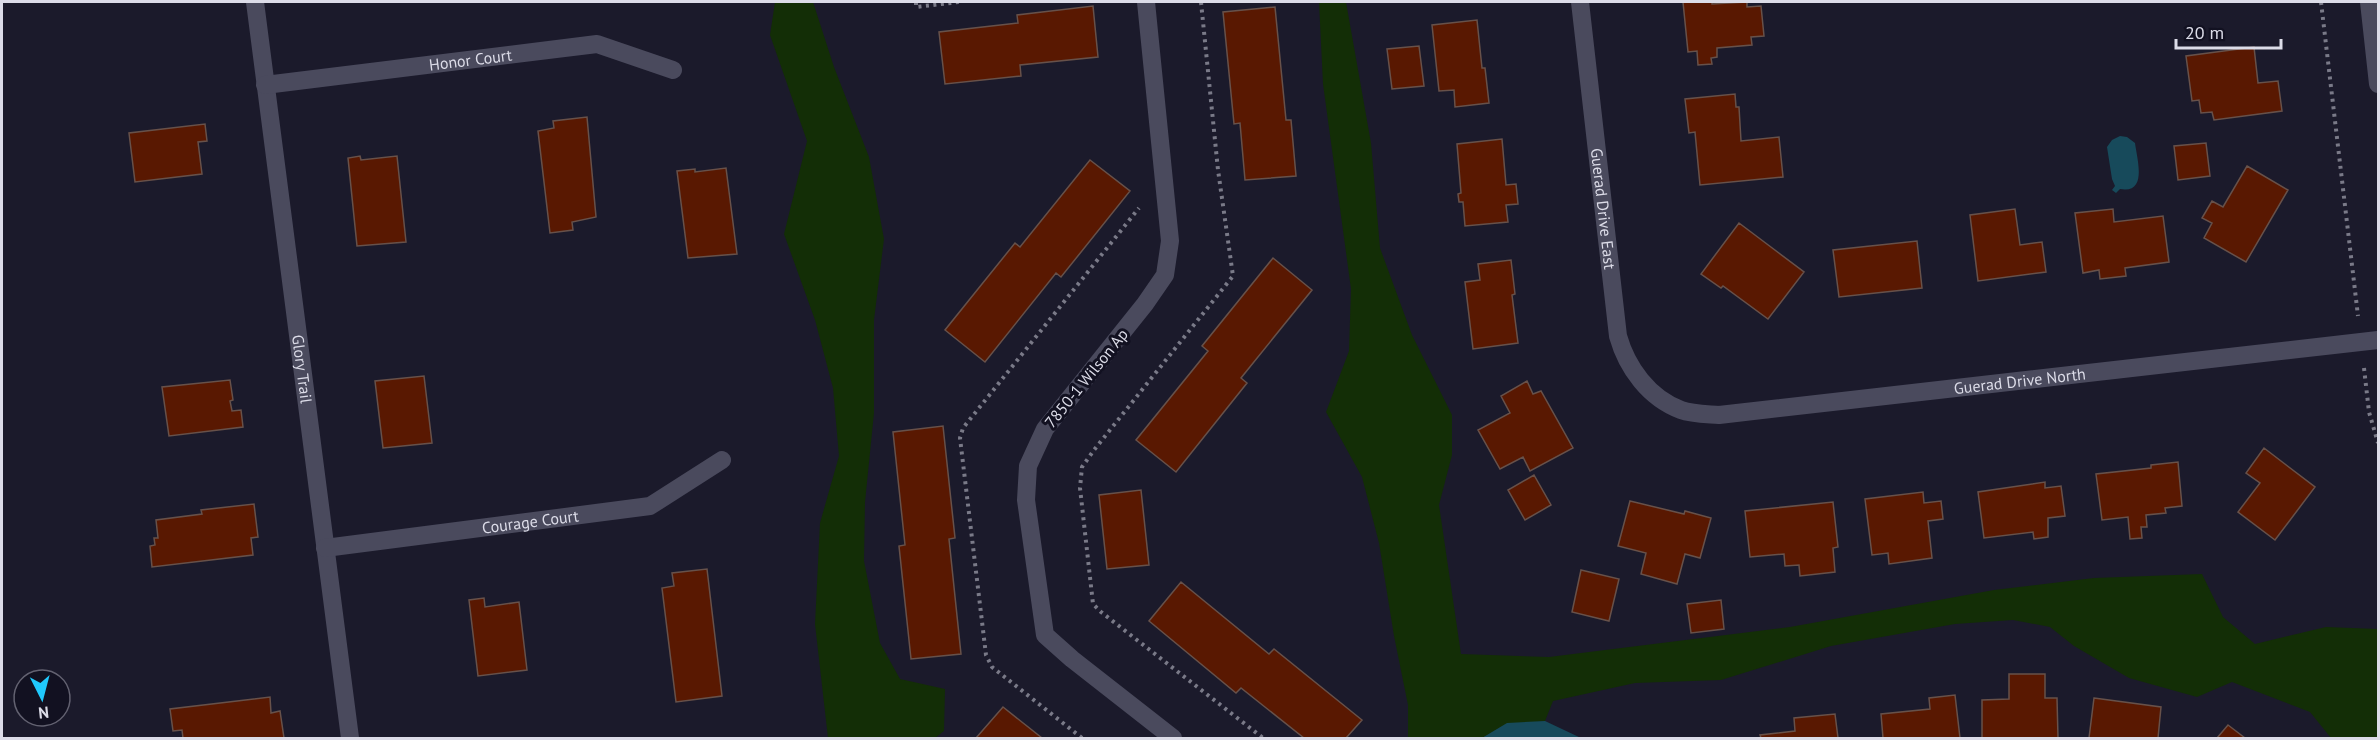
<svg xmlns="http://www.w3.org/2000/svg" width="2380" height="740" font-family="'PT Sans',sans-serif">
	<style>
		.green { fill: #132e06 }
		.water { fill: #174a5b }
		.building { fill: #591801; stroke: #67514a; stroke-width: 1.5 }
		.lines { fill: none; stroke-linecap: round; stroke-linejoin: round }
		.path { stroke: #7a7a88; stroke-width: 4; stroke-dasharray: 3 4.5; stroke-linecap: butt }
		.street { stroke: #4a4a5d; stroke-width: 18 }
		.secondary { stroke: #4a4a5d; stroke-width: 18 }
		.labels { text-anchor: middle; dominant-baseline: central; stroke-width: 6; stroke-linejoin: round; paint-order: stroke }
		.street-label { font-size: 16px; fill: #dcdce8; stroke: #121121 }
	</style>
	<rect width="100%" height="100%" fill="#1b1a2b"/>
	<path class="green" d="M775 2H813L834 67 869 157 884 239 874 320V413L865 502 864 561 880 643 900 679 945 689 944 731 935 738H828L815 624 820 523 839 456 833 388 815 320 784 234 807 141 770 35Z
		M1319 2H1346L1371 143 1380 248 1412 335 1452 415V455L1439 505 1461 654 1549 657 1790 627 1994 590 2094 578 2202 574 2223 617 2255 644 2326 627 2378 629V738H2331L2310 712 2232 682 2197 697 2129 678 2074 646 2050 627 2013 620 1955 624 1831 646 1721 680 1635 683 1553 701 1545 721 1501 727 1482 738H1408V705L1394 636 1379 543 1362 477 1326 412 1349 351 1351 289 1323 84Z"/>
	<path class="water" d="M2120 136 2127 137 2135 143C2137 159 2148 194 2120 189L2116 193 2112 190 2115 186 2112 179 2107 147 2112 140Z
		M1545 721 1581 738H1482L1507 723Z"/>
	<path class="building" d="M1683 2H1712V4L1747 2V7L1761 6 1764 36 1751 37 1752 45 1717 48V57L1711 58 1712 64 1698 65 1697 51 1688 52Z
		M1093 6 1098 57 1020 65 1021 76 945 84 939 32 1018 23 1017 15Z
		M1275 7 1286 120H1291L1296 176 1245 180 1240 123 1234 124 1223 12Z
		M1477 20 1482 68H1485L1489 103 1455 107 1454 90 1439 91 1432 25Z
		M1419 46 1424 86 1392 89 1387 49Z
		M2254 47 2258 83 2278 81 2282 111 2214 120 2212 112 2201 113 2199 100 2192 101 2186 56Z
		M1735 94 1736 107H1739L1741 141 1779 137 1783 177 1700 185 1695 132 1689 133 1685 99Z
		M587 117 596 217 572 222 573 230 550 233 538 131 554 128 553 121Z
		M205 124 207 141 198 142 202 174 135 182 129 133Z
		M1502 139 1506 185 1516 184 1518 204 1506 205 1508 222 1465 226 1463 202H1459L1458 194 1461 193 1457 144Z
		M2206 143 2210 176 2178 180 2174 146Z
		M360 156 361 160 397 156 406 242 357 246 348 158Z
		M1090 160 1130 191 1061 277 1056 273 985 362 945 330 1015 243 1020 247Z
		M2247 166 2288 190 2246 262 2204 238 2212 223 2202 218 2212 201 2223 207Z
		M726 168 737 254 688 258 677 171 695 169V172Z
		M2015 209 2020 245 2042 242 2046 272 1978 281 1970 215Z
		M2113 209 2114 222 2163 216 2169 262 2125 268 2126 276 2100 279 2099 270 2083 273 2075 213Z
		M1739 223 1804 272 1768 319 1723 286 1721 288 1701 274Z
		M1917 241 1922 288 1839 297 1833 250Z
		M1273 258 1312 290 1241 378 1247 383 1176 472 1136 440 1208 351 1202 346Z
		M1511 260 1515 294 1512 295 1518 343 1473 349 1465 282 1480 280 1478 264Z
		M424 376 432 443 383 448 375 381Z
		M230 380 233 400 230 401 232 411 241 410 243 427 169 436 162 387Z
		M1527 381 1533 394 1541 391 1573 448 1530 471 1523 457 1500 469 1478 430 1510 413 1501 396Z
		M943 426 955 538 949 539 961 654 911 659 899 546 905 545 893 432Z
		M2264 448 2315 487 2275 540 2238 512 2260 483 2246 473Z
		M2178 462 2182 506 2165 508 2166 513 2146 515 2147 527H2141L2142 538 2130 539 2128 517 2102 520 2096 474 2151 468V465Z
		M1534 475 1551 505 1525 520 1508 490Z
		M2045 482V488L2061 486 2065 516 2048 518V537L2034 539 2033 532 1984 538 1978 492Z
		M1141 490 1149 565 1107 569 1099 495Z
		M1923 492 1924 503 1941 501 1943 519 1928 521 1932 558 1889 564 1888 553 1872 555 1865 499Z
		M1630 501 1684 514 1685 511 1711 518 1700 558 1685 554 1677 584 1641 574 1646 553 1618 546Z
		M1833 502 1838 547 1833 548 1835 572 1800 576 1799 565 1785 566 1784 554 1750 557 1745 511Z
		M254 504 258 537 251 538 253 555 152 567 150 546 155 545 154 538H158L156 520 202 514 201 510Z
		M707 569 722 696 676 702 662 588 674 586 672 573Z
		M1581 570 1619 579 1609 621 1572 612Z
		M1181 582 1269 654 1274 649 1362 720 1346 738H1304L1241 688 1236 693 1149 621Z
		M484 598 485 607 519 602 527 670 478 676 469 600Z
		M1721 600 1724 629 1691 633 1687 604Z
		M2009 674H2045V698H2057L2058 738H1982V700L2009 699Z
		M1955 695 1960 738H1883L1881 714 1930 709 1929 698Z
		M270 697 271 713 280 711 284 738H183L182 730 173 731 170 709Z
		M2094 698 2161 707 2158 738H2089Z
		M1003 707 1042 738H976Z
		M1835 714 1838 738H1761L1760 735 1795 731 1794 718Z
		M2228 725 2245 738H2217Z"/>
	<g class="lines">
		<path class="path" d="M916 2V7L959 2
			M1201 2 1218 170 1233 276 1094 450 1082 467 1080 488 1093 604 1101 612 1263 738
			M2321 2 2358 316
			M2364 368 2369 412 2378 443
			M1082 738 992 667 986 655 960 438 963 428 1139 208"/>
		<g class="street">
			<path id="s1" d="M255 2 350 738"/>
			<path d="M1146 2 1170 241 1165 275 1145 304 1045 429 1028 466 1026 500 1045 635 1072 659 1173 738"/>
			<path id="s2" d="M1580 2 1618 336C1627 368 1649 398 1681 410 1692 414 1707 414 1719 415L2378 340"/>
			<path id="s3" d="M265 85 597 44 673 70"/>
			<path id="s4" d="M325 548 650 506 722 460"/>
		</g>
		<path class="secondary" d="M2369 2 2378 84"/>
	</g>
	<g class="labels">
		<g class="street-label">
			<text stroke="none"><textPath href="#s3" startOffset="207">Honor Court</textPath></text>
			<text stroke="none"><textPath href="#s2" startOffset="208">Guerad Drive East</textPath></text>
			<text stroke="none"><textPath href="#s1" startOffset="370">Glory Trail</textPath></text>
			<text transform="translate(1086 378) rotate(-51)">7850-1 Wilson Ap</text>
			<text stroke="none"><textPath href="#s2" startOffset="778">Guerad Drive North</textPath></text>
			<text stroke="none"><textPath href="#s4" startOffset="207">Courage Court</textPath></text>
		</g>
	</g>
	<rect width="2380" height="740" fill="none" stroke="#dcdce8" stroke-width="6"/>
	<g transform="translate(42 698) rotate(174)"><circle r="28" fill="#121121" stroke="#636271" stroke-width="1.5"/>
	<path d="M0-4.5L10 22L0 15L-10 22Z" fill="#20c9fd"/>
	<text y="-9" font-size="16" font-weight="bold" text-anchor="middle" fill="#dcdce8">N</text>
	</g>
	<path d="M2176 39v9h105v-9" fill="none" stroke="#dcdce8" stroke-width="3"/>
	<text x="2185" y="39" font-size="18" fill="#dcdce8" stroke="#121121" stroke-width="4.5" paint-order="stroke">20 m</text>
</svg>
